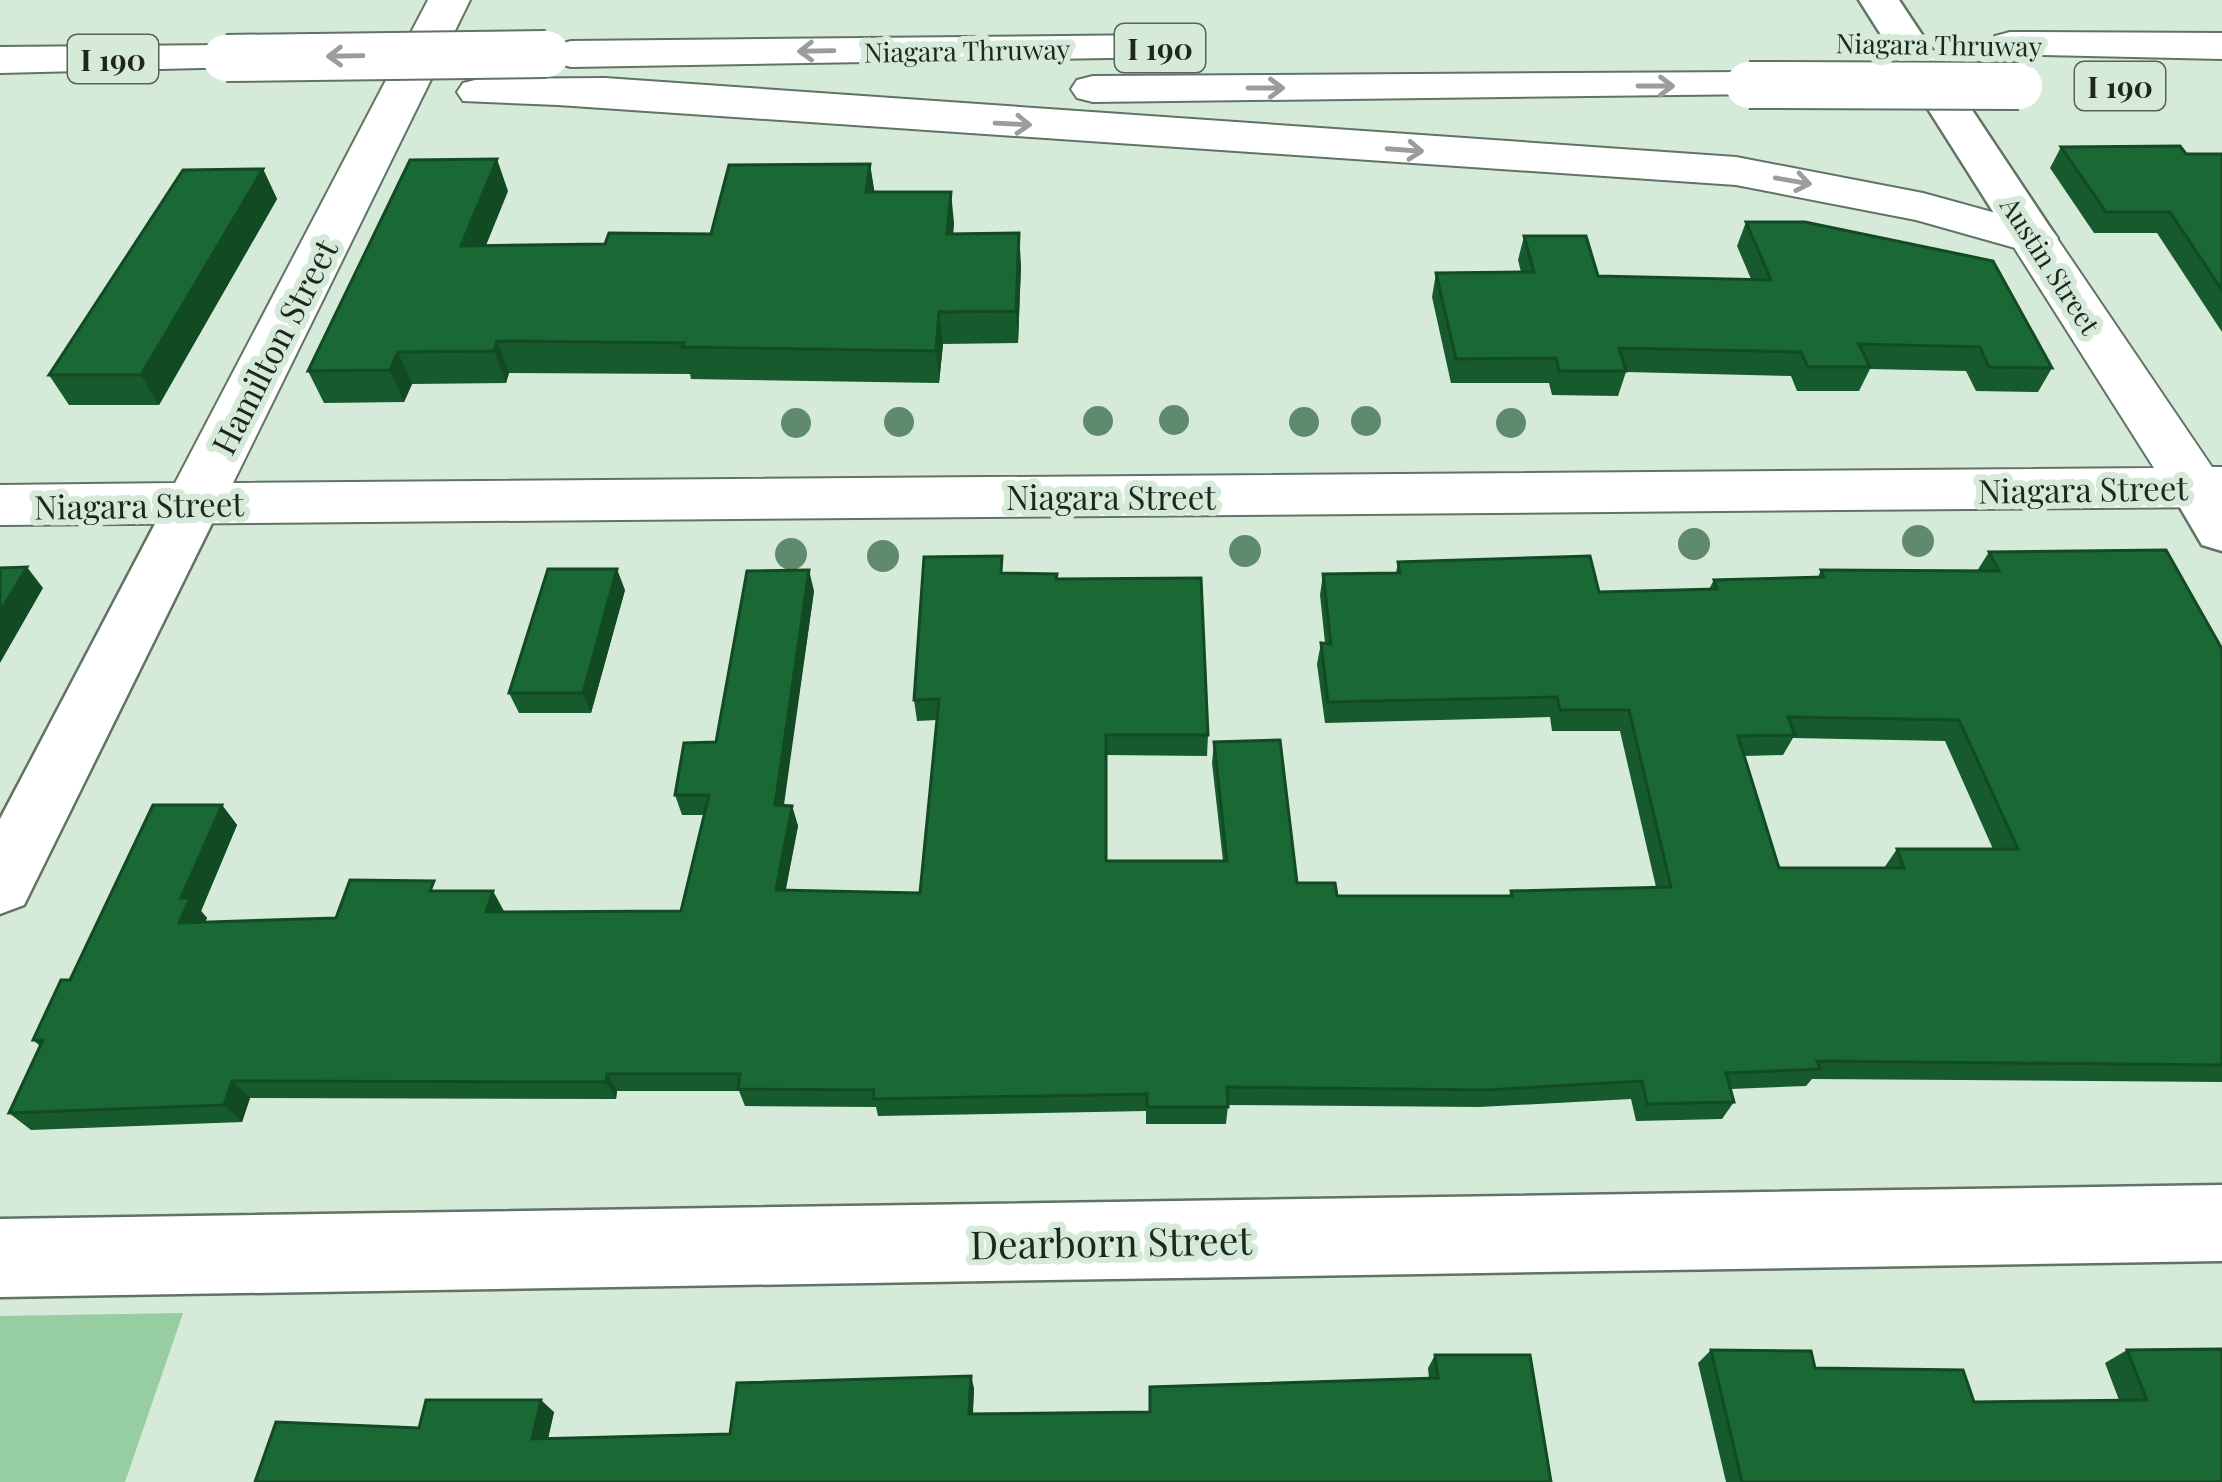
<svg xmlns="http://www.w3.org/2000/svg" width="2222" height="1482" font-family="'Playfair Display',serif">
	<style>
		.green { fill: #96cda1 }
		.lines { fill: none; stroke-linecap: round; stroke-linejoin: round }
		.minor-casing { stroke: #617364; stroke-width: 5 }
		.secondary-casing { stroke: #617364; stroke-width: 4 }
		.motorway-casing { stroke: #617364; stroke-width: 4 }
		.minor { fill: #fff; fill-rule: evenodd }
		.secondary { fill: #fff; fill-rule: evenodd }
		.motorway { fill: #fff; fill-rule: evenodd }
		.motorway-bridge-casing { stroke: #617364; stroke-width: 50; stroke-linecap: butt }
		.motorway-bridge { stroke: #fff; stroke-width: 46 }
		.tree { fill: #608a6d }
		.wall { fill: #165a2d; fill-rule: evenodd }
		.shaded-wall { fill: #124a24 }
		.building { fill: #1a6934; stroke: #124a24; stroke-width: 3; fill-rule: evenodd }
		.oneway { stroke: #9a9d9b }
		.labels { text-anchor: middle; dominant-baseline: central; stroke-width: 12; stroke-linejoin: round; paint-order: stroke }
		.far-street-label { font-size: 27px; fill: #1f2620; stroke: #d5ead8 }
		.shield { fill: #d5ead8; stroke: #566157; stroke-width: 3 }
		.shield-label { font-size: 30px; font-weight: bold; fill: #1f2620 }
		.street-label { font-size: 33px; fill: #1f2620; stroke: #d5ead8 }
		.near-street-label { font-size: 39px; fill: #1f2620; stroke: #d5ead8 }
	</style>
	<rect width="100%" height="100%" fill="#d5ead8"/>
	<path class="green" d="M183 1313 125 1482H0V1316Z"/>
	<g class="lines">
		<defs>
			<path id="minor" d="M1859 0H1899L2057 238 2050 248H2016Z
				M2195 468 2214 474 2222 486V551L2202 545 2168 487 2176 474Z
				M194 484 214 489 222 503 24 905 0 914V819L166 503 174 489Z
				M2222 1185V1261L0 1297V1219Z"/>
			<path id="secondary" d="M428 0H470L233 483 2154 468 2008 238 2016 228 2033 223 2050 228 2212 467H2222V507L0 525V485L175 483Z"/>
			<path id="motorway" d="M2010 32 2222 33V59L1995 54 1989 45 1995 36Z
				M1158 35 1173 39 1179 48 1173 57 571 67 556 63 549 54 556 45 571 41Z
				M226 45 241 49 248 58 241 67 0 73V47Z
				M1749 72 1765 76 1771 85 1765 94 1093 102 1077 98 1071 89 1077 80 1093 76Z
				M605 78 1736 157 1923 193 2050 228 2058 238 2050 248 2033 253 1916 220 1736 185 558 105 463 101 457 92 463 83 479 79Z"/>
		</defs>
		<use href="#minor" class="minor-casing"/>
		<use href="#secondary" class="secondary-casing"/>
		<use href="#motorway" class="motorway-casing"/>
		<use href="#minor" class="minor"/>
		<use href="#secondary" class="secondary"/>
		<use href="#motorway" class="motorway"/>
		<defs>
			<path id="motorway-bridge" d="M226 58 546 54
				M1749 85 2019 86"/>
		</defs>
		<use href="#motorway-bridge" class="motorway-bridge-casing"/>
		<use href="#motorway-bridge" class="motorway-bridge"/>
	</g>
	<g class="tree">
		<circle cx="1174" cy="420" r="15"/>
		<circle cx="1098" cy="421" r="15"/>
		<circle cx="1366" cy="421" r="15"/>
		<circle cx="899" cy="422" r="15"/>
		<circle cx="1304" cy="422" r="15"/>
		<circle cx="796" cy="423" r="15"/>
		<circle cx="1511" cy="423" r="15"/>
		<circle cx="1918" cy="541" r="16"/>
		<circle cx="1694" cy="544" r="16"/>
		<circle cx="1245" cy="551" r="16"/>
		<circle cx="791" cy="554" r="16"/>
		<circle cx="883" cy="556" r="16"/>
	</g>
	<path class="wall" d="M2061 147 2186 154H2222V332L2157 233H2094L2050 168Z
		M870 164 874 192 954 223 953 234 1021 265 1018 343 943 344 939 383 691 379 690 374 509 373 506 383 412 384 404 402 324 403 308 371 508 191 486 245 605 244 711 234Z
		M263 169 277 199 159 405H69L49 375Z
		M1746 222 2052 368 2038 392 1976 391 1966 371 1870 369 1859 391H1797L1791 376 1626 372 1618 396 1552 395 1549 383H1451L1432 297 1436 273 1521 272 1518 260 1524 236 1598 276 1751 279 1737 246Z
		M1989 552 2222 649V1082L1812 1079 1806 1086 1731 1089 1734 1102 1722 1119 1636 1121 1631 1099 1479 1107 1228 1105 1226 1124H1146V1111L878 1116 876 1107 745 1106 739 1091H617L616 1099 250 1098 242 1122 31 1130 9 1113 40 1046 33 1040 70 980 222 805 237 825 201 911 207 918 205 922 336 918 440 891 504 912 681 911 704 815H682L675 795 716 742 814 591 783 806H792L798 826 785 891 920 893 937 720 917 721 914 700 1003 573 1057 579 1208 735 1207 756 1106 755V861H1223L1212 763 1214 742 1297 883 1337 896H1509L1511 891 1656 887 1620 731H1552L1550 717 1325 723 1317 664 1321 643H1325L1320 595 1323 574 1396 573 1398 562 1599 592 1709 589 1714 580 1818 577 1821 570 1977 571ZM1793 738 1945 741 1993 849H1897L1884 868H1779L1745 756 1783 755Z
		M625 590 591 713H519L509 693Z
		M1711 1350 1815 1368 1974 1402 2119 1400 2105 1363 2127 1350 2222 1482H1726L1698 1363Z
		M1435 1355 1551 1482H255L419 1428 554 1412 548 1439 730 1434 974 1388 973 1414 1149 1412 1150 1387 1429 1379 1428 1368Z"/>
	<path class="shaded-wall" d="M497 159 508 191 473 277 461 246Z
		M870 164 875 195 866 192Z
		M263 169 277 199 159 405 141 375Z
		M951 192 954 223 950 265 947 234Z
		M1019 233 1021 265 1018 343 1016 311Z
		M939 312 943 344 939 383 936 351Z
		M497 341 509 373 506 383 494 351Z
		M398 352 412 384 404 402 390 370Z
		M27 567 43 588 0 663V612Z
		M617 569 625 590 591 713 583 693Z
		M809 570 814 591 781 826 775 805Z
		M222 805 237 825 201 911 207 918 197 942 179 923 181 898Z
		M792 806 798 826 782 910 776 890Z
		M493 891 504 911 498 931 486 912Z
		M607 1074 617 1091 616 1099 606 1082Z
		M232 1081 250 1098 242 1122 224 1105Z
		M971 1376 974 1388 972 1426 969 1414Z
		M541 1400 554 1412 545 1451 532 1439Z"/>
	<path class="building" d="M2180 146 2186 154H2222V290L2170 212H2106L2061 147Z
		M497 159 461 246 605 244 609 233 711 234 729 165 870 164 866 192H951L947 234 1019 233 1016 311 939 312 936 351 682 347 684 343 497 341 494 351 398 352 390 370 308 371 410 160Z
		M263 169 141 375H49L183 170Z
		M1746 222H1805L1993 261 2052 368 1989 367 1980 347 1859 344 1870 367H1808L1801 352 1619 348 1626 371H1559L1556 358 1456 359 1436 273 1534 272 1524 236H1586L1598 276 1771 280Z
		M2166 550 2222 649V1065L1817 1061 1820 1069 1726 1073 1734 1102 1647 1104 1642 1081 1487 1090 1227 1087 1228 1107H1147V1094L873 1099 874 1090 738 1089 740 1074H607L606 1082 232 1081 224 1105 9 1113 43 1040H33L61 980H70L153 805H222L181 898H190L179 923 336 918 350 880 434 881 430 891H493L486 912 681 911 709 795H675L684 743 716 742 747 571 809 570 775 805 792 806 776 890 920 893 939 699 914 700 924 557 1002 556 1001 573 1057 574 1056 579 1201 578 1208 735H1106V861H1227L1214 742 1280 740 1297 883H1335L1337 896H1512L1511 891 1671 887 1629 710H1560L1557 697 1328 702 1321 643 1331 644 1323 574 1400 573 1398 562 1590 556 1599 592 1717 589 1714 580 1824 577 1821 570 1999 571 1989 552ZM1788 717 1959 720 2018 849H1897L1904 868H1779L1738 736 1795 735Z
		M27 567 0 612V568Z
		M548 569H617L583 693H509Z
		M2222 1349V1482H1742L1711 1350 1811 1351 1815 1368 1963 1370 1974 1402 2147 1400 2127 1350Z
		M1435 1355H1530L1551 1482H255L276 1422 419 1428 426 1400H541L532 1439 730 1434 737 1383 971 1376 969 1414 1150 1412V1387L1438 1378Z"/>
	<defs><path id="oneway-shaft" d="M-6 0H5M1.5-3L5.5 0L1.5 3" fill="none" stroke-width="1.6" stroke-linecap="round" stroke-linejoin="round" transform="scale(3)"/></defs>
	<g class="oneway">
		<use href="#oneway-shaft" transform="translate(816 51) rotate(179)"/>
		<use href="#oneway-shaft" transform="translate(345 56) rotate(179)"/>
		<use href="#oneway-shaft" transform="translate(1656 86)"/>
		<use href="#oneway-shaft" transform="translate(1266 88)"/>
		<use href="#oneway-shaft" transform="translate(1013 124) rotate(3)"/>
		<use href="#oneway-shaft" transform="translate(1405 150) rotate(4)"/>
		<use href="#oneway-shaft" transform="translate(1793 181) rotate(10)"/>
	</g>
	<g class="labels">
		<g class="far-street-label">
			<text transform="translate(1939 44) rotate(1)">Niagara Thruway</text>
			<text transform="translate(967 50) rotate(-1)">Niagara Thruway</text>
			<text transform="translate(2051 265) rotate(57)">Austin Street</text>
		</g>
		<g class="shield">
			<rect x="1115" y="24" width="90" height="48" rx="9"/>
			<rect x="68" y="35" width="90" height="48" rx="9"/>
			<rect x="2075" y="62" width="90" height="48" rx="9"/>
		</g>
		<g class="shield-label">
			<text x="1160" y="48">I 190</text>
			<text x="113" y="59">I 190</text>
			<text x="2120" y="86">I 190</text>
		</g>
		<g class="street-label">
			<text transform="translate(273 346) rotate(-63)">Hamilton Street</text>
			<text transform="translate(2083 488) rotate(-1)">Niagara Street</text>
			<text x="1111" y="496">Niagara Street</text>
			<text transform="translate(139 504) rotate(-1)">Niagara Street</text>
		</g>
		<g class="near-street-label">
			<text transform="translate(1111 1241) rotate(-1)">Dearborn Street</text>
		</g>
	</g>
</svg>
